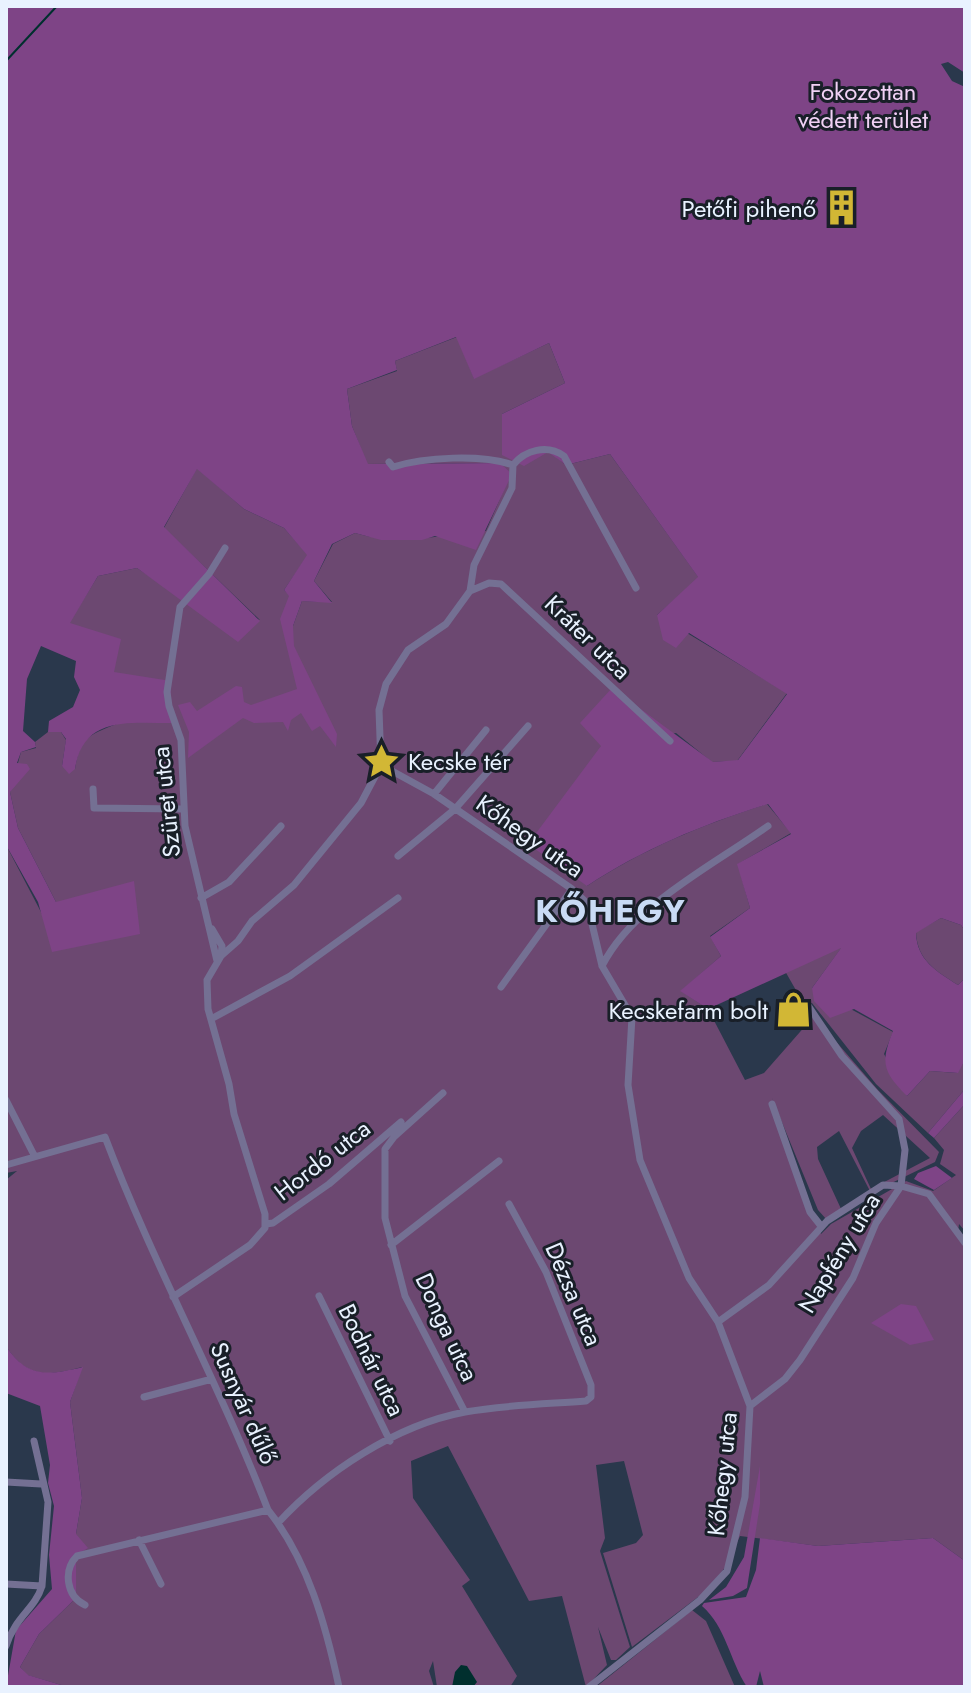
<svg xmlns="http://www.w3.org/2000/svg" width="971" height="1693" font-family="Jost,sans-serif">
	<style>
		.green { fill: #6c4871; fill-rule: evenodd }
		.forest { fill: #7e4486 }
		.water { fill: #002f2e }
		.lines { fill: none; stroke-linecap: round; stroke-linejoin: round }
		.stream { stroke: #002f2e; stroke-width: 2 }
		.minor { stroke: #747093; stroke-width: 7 }
		.labels { text-anchor: middle; dominant-baseline: central; stroke-width: 6; stroke-linejoin: round; paint-order: stroke }
		.park-label { font-size: 24px; fill: #f1d1f5; stroke: #191f28 }
		.poi-label { font-size: 24px; fill: #e9f2ff; stroke: #191f28; text-anchor: end }
		.street-label { font-size: 24px; fill: #e9f2ff; stroke: #191f28 }
		.district-label { font-size: 32px; font-weight: bold; letter-spacing: 2px; fill: #c9dbf5; stroke: #191f28 }
	</style>
	<rect width="100%" height="100%" fill="#2a384c"/>
	<path class="green" d="M457 337 474 378 549 343 565 383 502 414 566 465 610 454 699 578 657 615 787 693 737 761 712 762 676 733 601 746 587 886C643 849 704 824 767 804L791 833 738 864 750 908 710 936 721 956 681 991 708 1009 745 1080 764 1073 814 1016 877 1089 939 1152 935 1162 871 1193 839 1131 817 1147 818 1159 842 1211 827 1220 818 1210 772 1098 821 1234 831 1224 906 1181 933 1191 956 1175 940 1164 944 1150 934 1138 965 1104V1231L959 1224 958 1232 965 1241V1561L933 1538 818 1546 740 1536 726 1566 710 1588 632 1647 603 1553 636 1543 643 1535 624 1461 596 1465 605 1538 600 1551 630 1647 616 1660H611L598 1627 607 1665 586 1687 562 1596 529 1601 448 1446 411 1461 413 1498 470 1580 462 1586 517 1676 510 1687H437L433 1661 429 1671 434 1687H68L27 1675 20 1667 39 1634 76 1598V1534L82 1498 70 1402 82 1367C47 1376 27 1379 6 1346V1180L17 1171 6 1173V845L42 914 56 902 18 828 10 792 21 752 36 748 35 742 48 732H61L66 740 62 766 75 769C80 736 90 735 119 723L113 672 69 623 98 576 137 568 183 599 260 620 164 528 197 468 244 509 284 528 308 555 284 590 289 595 293 626 302 601 332 602 314 581 333 544 355 533C399 546 441 535 486 531L509 478 500 463 367 464 352 426 347 389 397 371 395 361ZM883 1115 930 1158 871 1189 852 1148 861 1131Z
		M941 918 961 925 965 931V978L958 985C936 971 917 960 916 932Z
		M842 947 812 988 893 1032 884 1054 907 1096 930 1071 957 1073 965 1060V1089L928 1133 876 1084 812 1003 805 1006 785 971Z
		M692 1610 706 1621 735 1687H596Z"/>
	<path class="forest" d="M6 6H965V73L948 62 941 64 952 81 965 87V931L961 925 941 918 916 933C917 960 936 971 958 985L965 978V1060L958 1073 930 1071 907 1096C883 1072 880 1063 893 1031L854 1009 830 1018 814 1001 812 988 841 948 708 1009 680 991 721 956 710 937 750 908 737 864 791 834 768 804C704 824 643 849 587 886L528 844 601 746 580 723 612 688 713 762 738 760 787 694 689 633 676 648 663 640 657 615 698 577 610 454 566 465 548 452 524 466 502 455V414L565 383 549 343 474 379 456 337 395 361 397 370 347 389 352 426 368 464 500 463 512 474 476 550 435 536 422 540H381L355 533 332 544 314 581 332 603 302 601 293 626 294 646 337 734 336 747 320 726 312 731 301 713 291 720 288 731 283 722 254 723 243 718 188 758 189 732 178 705 190 702 197 711 236 686 242 687 244 702 251 705 297 689 280 619 289 596 284 590 307 555 284 528 244 509 197 469 164 527 260 621 238 642 137 568 98 576 70 623 121 639 114 672 171 681V723C128 723 83 716 75 769L69 774 62 766 66 739 61 732H48L49 721 73 707 80 690 74 677 76 661 41 646 27 679 23 731 35 742 36 747 21 752 17 763 27 764 30 769 10 792 18 828 56 902 134 881 140 934 52 952 38 902 6 845Z
		M965 1089V1104L934 1138 928 1133Z
		M936 1166 952 1178 934 1190 914 1179 918 1173Z
		M901 1304 916 1306 934 1340 910 1345 871 1323Z
		M6 1346C28 1379 48 1375 83 1367L70 1402 82 1498 76 1534 88 1548 76 1555V1598L39 1634 20 1667 28 1675 68 1687H6L16 1630 52 1589 49 1555 54 1506 48 1483 50 1465 40 1406 6 1393Z
		M760 1466V1504L747 1588 733 1596 709 1600 726 1587 744 1557Z
		M760 1538 818 1546 933 1538 965 1561V1687H764L760 1671 756 1687H747C730 1661 726 1627 702 1606L704 1603 746 1597 756 1570Z"/>
	<path class="water" d="M461 1665 467 1666 477 1682 473 1687H452L455 1672Z"/>
	<g class="lines">
		<path class="stream" d="M6 61 57 6"/>
		<path class="minor" d="M513 465C525 450 547 444 564 456L636 588
			M470 591 489 583 501 584 670 741
			M381 765 434 794 572 889 587 903 602 966 632 1017 628 1085 640 1160 689 1278 718 1322 750 1406 745 1497 727 1571 700 1600 589 1687
			M381 765 379 710 386 684 408 650 446 624 470 591 474 565 512 488 513 465C482 454 424 457 393 467L389 462
			M93 789 94 808 182 809
			M434 794 486 730
			M398 856 455 809 528 726
			M201 898 229 882 281 826
			M212 929 222 946 221 956
			M217 961 185 826 181 740 169 706 167 692 180 607 209 574 225 548
			M602 966C633 905 712 866 768 826
			M501 987 572 889
			M211 1019 290 976 398 898
			M443 1093 394 1137 385 1149V1218L405 1296 465 1412
			M6 1100 34 1155
			M772 1104 810 1212 821 1226
			M6 1165 105 1137C153 1264 219 1383 268 1510 308 1560 326 1626 339 1687
			M266 1224 273 1223 329 1184 401 1122
			M391 1245 499 1161
			M319 1296 390 1441
			M173 1297 250 1245 265 1228V1214L234 1114 229 1084 208 1009 207 980 221 956 238 941 252 921 294 885 361 803 381 765
			M718 1322 769 1285 827 1221 883 1185 901 1186 905 1150 899 1119 842 1056 807 1004
			M144 1397 212 1379
			M750 1406 785 1379 800 1360 853 1278 876 1223 901 1186 929 1194 965 1243
			M6 1482 41 1484
			M278 1523C325 1472 396 1425 465 1412 504 1405 546 1404 586 1401L591 1397V1385L546 1272 509 1204
			M139 1540 161 1584
			M6 1584 42 1586
			M85 1605C66 1596 63 1570 77 1556L268 1510
			M6 1646C15 1617 35 1609 42 1586L48 1502 34 1441"/>
	</g>
	<defs>
		<symbol id="building-bare" viewBox="-9 -9 18 18"><path d="M-4-6H4V6H1V3H-1V6H-4ZM-2.5-4.3h1.7v1.8h-1.7ZM.8-4.3h1.7v1.8H.8ZM-2.5-1h1.7V.8h-1.7ZM.8-1h1.7V.8H.8Z" fill="#d2b735" stroke="#191f28" stroke-width="2.5" paint-order="stroke"/></symbol>
		<symbol id="sight-bare" viewBox="-9 -9 18 18"><path d="M0-6L1.8-2.2L6-1.7L2.9 1.2L3.7 5.4L0 3.3L-3.7 5.4L-2.9 1.2L-6-1.7L-1.8-2.2Z" fill="#d2b735" stroke="#191f28" stroke-width="2.5" paint-order="stroke"/></symbol>
		<symbol id="shop-bare" viewBox="-9 -9 18 18"><path d="M-5-2.5h2.3a2.7 3.5 0 0 1 5.4 0H5L5.5 6h-11ZM-1.5-2.5h3a1.5 2.3 0 0 0-3 0Z" fill="#d2b735" stroke="#191f28" stroke-width="2.5" paint-order="stroke"/></symbol>
	</defs>
	<g fill-rule="evenodd">
		<use href="#building-bare" x="816" y="182" width="51" height="51"/>
		<use href="#sight-bare" x="356" y="736" width="51" height="51"/>
		<use href="#shop-bare" x="768" y="984" width="51" height="51"/>
	</g>
	<g class="labels">
		<g class="park-label">
			<text x="863" y="91">Fokozottan<tspan x="863" dy="28">védett terület</tspan></text>
		</g>
		<g class="poi-label">
			<text x="816" y="208">Petőfi pihenő</text>
			<text x="408" y="761" text-anchor="start">Kecske tér</text>
			<text x="768" y="1010">Kecskefarm bolt</text>
		</g>
		<g class="street-label">
			<text transform="translate(588 637) rotate(44)">Kráter utca</text>
			<text transform="translate(166 802) rotate(-96)">Szüret utca</text>
			<text transform="translate(530 836) rotate(35)">Kőhegy utca</text>
			<text transform="translate(322 1160) rotate(-38)">Hordó utca</text>
			<text transform="translate(839 1253) rotate(-59)">Napfény utca</text>
			<text transform="translate(574 1294) rotate(67)">Dézsa utca</text>
			<text transform="translate(447 1327) rotate(65)">Donga utca</text>
			<text transform="translate(372 1360) rotate(64)">Bodnár utca</text>
			<text transform="translate(244 1403) rotate(66)">Susnyár dűlő</text>
			<text transform="translate(722 1474) rotate(-84)">Kőhegy utca</text>
		</g>
		<g class="district-label">
			<text x="611" y="911">KŐHEGY</text>
		</g>
	</g>
	<rect width="971" height="1693" fill="none" stroke="#e9f2ff" stroke-width="16"/>
</svg>
